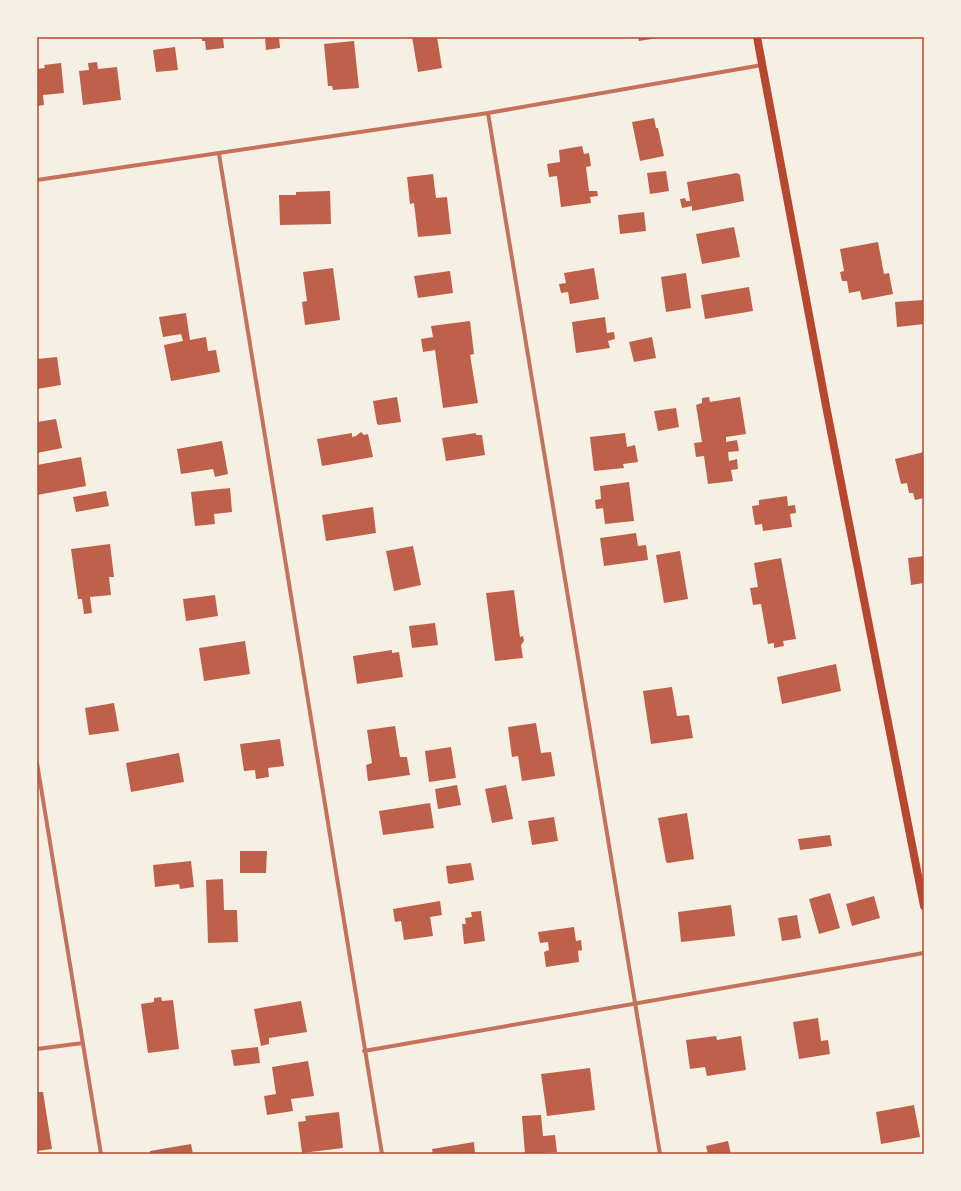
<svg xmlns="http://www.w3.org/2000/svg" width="961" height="1191" font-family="Ubuntu,sans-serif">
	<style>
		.building { fill: #bf614a }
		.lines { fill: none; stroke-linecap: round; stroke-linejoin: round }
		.minor { stroke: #c5725c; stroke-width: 4 }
		.secondary { stroke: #b5482f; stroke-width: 8 }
		.neatline { fill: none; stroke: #b5482f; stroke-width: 1.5 }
	</style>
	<rect width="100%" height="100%" fill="#f6efe4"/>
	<path class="building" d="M202 37H223L224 48 206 50 205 41H202Z
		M265 37H279L280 48 266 50Z
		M412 37H437L442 68 418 72Z
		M638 37H658V38L639 41Z
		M354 41 359 88 333 90 332 86H328L324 44Z
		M175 47 178 70 156 72 153 50Z
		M97 62 98 69 117 67 121 100 83 105 79 71 89 70 88 63Z
		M61 63 64 93 43 95 44 105 37 106V69L45 68 44 65Z
		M654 118 656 128H658L664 156 640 161 632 122Z
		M582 146 584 154 589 153 591 166 586 167 589 191H597L598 196 590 197 591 203 561 207 557 176 549 177 547 164 560 162 559 150Z
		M666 171 669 191 650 194 647 173Z
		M737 173 740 175 744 201 692 211V206L682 208 680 199 685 198 686 201H690L687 182Z
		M433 174 436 198 447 197 451 234 418 237 414 203 410 204 407 177Z
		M330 191 331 224 280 225 279 195H296V192Z
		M644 212 646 231 620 234 618 215Z
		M734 227 740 257 702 264 696 234Z
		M878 242 884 274 889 273 893 294 862 300 860 291 849 293 847 281H842L840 272 844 271 840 249Z
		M333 268 340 320 305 325 302 302 307 301 303 272Z
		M594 268 599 299 570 304 568 292 561 293 559 284 566 283 564 273Z
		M450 271 453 293 418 298 414 276Z
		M686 273 691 308 666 312 661 277Z
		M749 287 753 311 705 319 701 295Z
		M924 300V324L897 327 895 302Z
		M186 313 190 340 206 337 208 351 216 350 220 372 171 381 164 345 183 341 181 334 163 337 159 317Z
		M605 317 607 333 614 332 615 339 608 341 610 348 576 353 572 322Z
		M470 321 474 354 470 355 478 403 443 408 435 350 423 352 421 339 433 337 431 326Z
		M652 337 656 358 634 362 629 342Z
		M57 357 61 385 37 389V359Z
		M397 397 401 422 379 425 377 424 373 401Z
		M709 397 710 402 740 397 746 434 726 437V442L737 440 739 451 728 452 729 461 737 459 738 469 731 470 733 481 708 484 704 456 696 457 694 443 702 442 696 405 702 403V398Z
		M676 408 679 427 658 431 654 411Z
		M56 419 62 448 37 453V422Z
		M361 432 364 435 368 434 373 457 322 466 317 439 352 433V437L356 436Z
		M476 433V435H482L485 455 446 461 442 438Z
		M625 433 627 447 635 445 638 462 623 464 624 468 594 471 590 437Z
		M222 441 228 474 215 477 213 469 181 474 177 449Z
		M924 452V498L915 500 913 493H909L907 483 901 484 895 459Z
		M81 457 86 486 37 495V465Z
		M629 482 634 521 605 524 603 508 596 509 595 500 601 499 600 486Z
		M230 488 232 512 214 514 215 524 195 526 191 492Z
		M106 491 109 506 76 512 73 497Z
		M787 496 788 506 795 505 796 513 790 514 792 527 763 531 762 524 755 525 752 506 759 505V500Z
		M373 507 376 533 326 541 322 515Z
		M636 533 638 546 646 545 648 560 604 566 600 538Z
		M110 544 114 577H109L111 595 90 597 92 613 84 614 82 599H78L71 549Z
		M413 546 421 585 394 591 386 551Z
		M680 551 688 599 664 603 656 555Z
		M924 556V583L911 585 908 558Z
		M781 558 796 639 783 641 784 646 774 648V643L768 644 761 604 753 605 750 588 758 587 754 563Z
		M514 590 520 637 523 636 524 641 521 645 523 658 495 661 486 593Z
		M215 595 218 616 186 621 183 599Z
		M435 623 438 645 412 648 409 626Z
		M245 641 250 674 204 681 199 648Z
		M392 650V653L399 652 403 677 357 684 353 656Z
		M836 664 841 691 782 704 777 677Z
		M672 687 677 716 689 715 693 738 651 744 643 691Z
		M114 703 119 731 89 735 85 708Z
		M536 723 541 753 551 752 555 776 522 781 518 756 512 757 508 727Z
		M395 726 400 757H407L410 775 368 781 366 765 372 763 367 730Z
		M280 739 284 766 268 768 269 777 256 779 255 770 244 771 240 744Z
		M451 747 456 778 429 782 425 751Z
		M179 753 184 782 131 792 126 763Z
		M457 785 461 805 438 809 435 789Z
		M506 785 513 819 492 823 485 789Z
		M430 803 434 828 383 835 379 811Z
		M687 813 694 859 668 863 666 862 658 818Z
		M554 817 558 841 532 845 528 821Z
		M830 835 832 846 800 850 798 839Z
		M240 851H267L266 873H240Z
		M191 861 194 887 180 889 179 884 155 887 153 865Z
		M471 863 474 880 450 884 448 883 446 866Z
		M223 879 224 910H237L238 942 208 943 206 880Z
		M830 893 840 928 819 934 809 899Z
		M874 896 880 918 852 926 846 904Z
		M440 901 442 915 430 917 433 936 404 940 401 921 395 922 393 909Z
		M731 905 735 936 681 942 678 912Z
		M481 911 485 941 464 944 462 924H466L465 918 472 917 471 912Z
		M797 915 801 938 782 941 778 918Z
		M574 927 576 941 581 940 582 950 578 951 579 962 546 967 544 952 549 950 548 942 540 943 538 932Z
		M161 997 162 1001 173 1000 179 1049 148 1053 141 1004 154 1002V998Z
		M301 1001 307 1032 269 1038V1044L261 1046 254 1009Z
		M818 1018 821 1041 828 1040 830 1054 799 1059 793 1022Z
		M716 1036 717 1040 741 1036 746 1070 707 1076 705 1067 690 1069 686 1040Z
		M258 1047 260 1063 234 1066 231 1050Z
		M308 1061 314 1096 291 1099 293 1111 267 1115 264 1096 276 1094 272 1067Z
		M590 1068 595 1110 547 1116 541 1074Z
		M37 1092H43L52 1149 37 1151Z
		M914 1105 920 1137 881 1144 876 1112Z
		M339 1112 343 1148 302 1153 298 1122 306 1121 305 1116Z
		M541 1115 543 1136 555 1135 557 1152 525 1154 522 1116Z
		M728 1141 731 1154H708L706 1146Z
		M474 1142 475 1154H433L432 1149Z
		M191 1144 193 1154H150V1151Z"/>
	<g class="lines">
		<path class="minor" d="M488 113 660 1154
			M219 154 382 1154
			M37 180 488 113 762 65
			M37 763 101 1154
			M37 1049 83 1043
			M364 1051 924 953"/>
		<path class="secondary" d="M757 37 827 411 924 906"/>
	</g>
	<rect width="961" height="1191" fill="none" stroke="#f6efe4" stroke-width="76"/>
	<rect x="38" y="38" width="885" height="1115" class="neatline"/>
</svg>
